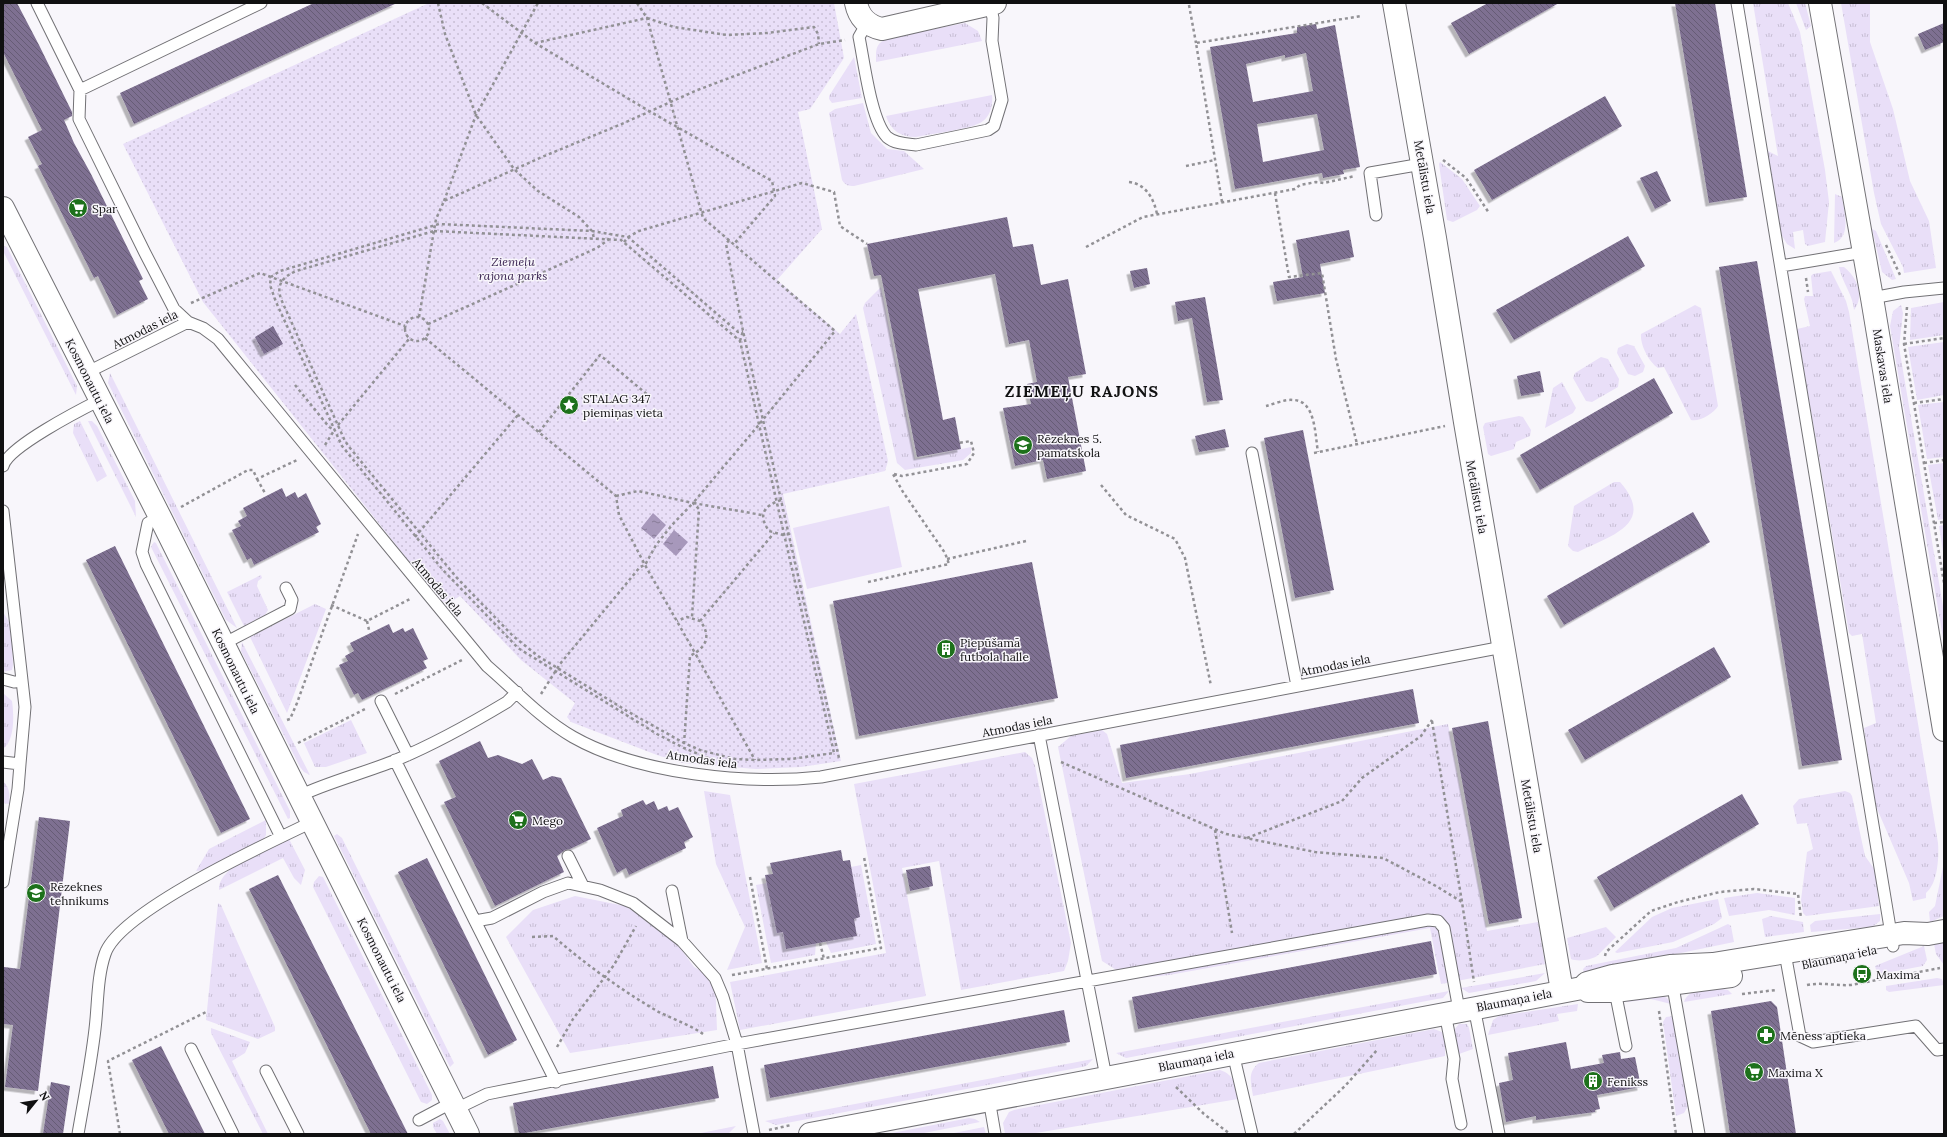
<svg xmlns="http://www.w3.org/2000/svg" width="1947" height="1137" font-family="Lora,serif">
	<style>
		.grass { fill: url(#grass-tufts) }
		.park { fill: url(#park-dots) }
		.pitch { fill: #e9dff8 }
		.water { fill: url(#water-ripples) }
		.building { fill: url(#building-back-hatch); fill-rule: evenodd; filter: url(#shadow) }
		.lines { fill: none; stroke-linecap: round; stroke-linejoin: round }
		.service-casing { stroke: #727175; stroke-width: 13 }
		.minor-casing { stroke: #727175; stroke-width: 24 }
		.path { stroke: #929195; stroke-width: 2.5; stroke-dasharray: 3 3; stroke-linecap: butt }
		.service { stroke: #fff; stroke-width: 11 }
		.minor { stroke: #fff; stroke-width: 22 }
		.labels { text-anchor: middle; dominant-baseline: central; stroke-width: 3; stroke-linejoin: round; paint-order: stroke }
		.street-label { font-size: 12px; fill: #101011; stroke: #f8f6fb }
		.poi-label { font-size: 12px; fill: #101011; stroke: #f8f6fb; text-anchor: start }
		.park-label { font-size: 12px; font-style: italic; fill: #3a2452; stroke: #f8f6fb }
		.district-label { font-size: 16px; font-weight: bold; letter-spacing: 1px; fill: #101011; stroke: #f8f6fb }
	</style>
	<defs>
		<pattern id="grass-tufts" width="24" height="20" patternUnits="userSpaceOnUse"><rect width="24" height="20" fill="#e9dff8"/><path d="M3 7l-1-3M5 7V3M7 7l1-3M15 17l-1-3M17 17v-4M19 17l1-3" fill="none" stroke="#c7bed4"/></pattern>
		<pattern id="park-dots" width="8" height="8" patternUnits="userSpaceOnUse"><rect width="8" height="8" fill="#e9dff8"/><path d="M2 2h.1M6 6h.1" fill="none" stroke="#c7bed4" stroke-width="1.8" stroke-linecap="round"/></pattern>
		<pattern id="water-ripples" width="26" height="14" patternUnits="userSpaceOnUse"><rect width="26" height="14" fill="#a798bb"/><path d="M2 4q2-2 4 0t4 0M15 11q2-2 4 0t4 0" fill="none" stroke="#877b97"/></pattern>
		<pattern id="building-back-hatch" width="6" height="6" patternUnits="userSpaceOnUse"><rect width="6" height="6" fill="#7e7091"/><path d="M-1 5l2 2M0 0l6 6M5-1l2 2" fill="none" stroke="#665b75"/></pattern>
		<filter id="shadow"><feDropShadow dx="-3.5" dy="3.5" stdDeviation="0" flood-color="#0004"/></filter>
	</defs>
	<rect width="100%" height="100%" fill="#f8f6fb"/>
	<path class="grass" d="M1753 3H1788L1800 32 1825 170 1829 202 1825 242 1808 246 1805 244 1803 230 1793 232 1795 249 1787 244 1781 234 1766 150 1778 156Z
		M1796 3H1805L1811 26 1806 30Z
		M1841 3H1870V42L1893 109 1910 181 1929 221 1936 268 1904 273 1903 267 1881 224 1874 193Z
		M965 23 978 31 982 41 876 62C876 49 875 44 888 38Z
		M854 57 862 98 832 103 829 99V96Z
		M992 95C993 104 991 115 983 121 974 129 930 134 916 137 901 137 891 131 886 116Z
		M863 103 871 133 887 149 904 151 924 169 854 186C848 186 845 185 842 180L829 113 835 109Z
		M1440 162 1462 179 1480 206 1477 210 1453 222 1447 220 1439 164Z
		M1835 194 1842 197C1844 212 1852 236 1834 243Z
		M1872 229 1876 231 1896 279 1892 280 1882 272Z
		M3 246 7 247 77 386 76 395 3 251Z
		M1839 267H1844C1857 277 1865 296 1854 310 1853 295 1842 282 1839 267Z
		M1831 271 1846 301 1849 312 1938 843C1939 857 1938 883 1926 893V898L1913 901 1909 883 1875 804 1864 728 1876 723 1862 634 1852 636 1849 633 1797 329 1810 326 1804 299 1805 296H1813L1811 276 1813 274Z
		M881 287 915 459 971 447V453L963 460 905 470 897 463 863 308 865 303Z
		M1944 302V335L1910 340 1911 308Z
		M1695 305 1701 308 1718 406C1714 413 1700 422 1691 420L1664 367 1658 368C1649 362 1640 345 1641 334Z
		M1901 305 1903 313 1899 347 1944 612V644L1890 326 1893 311Z
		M1944 342V395L1917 400 1908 347Z
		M1627 344 1634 346 1645 366 1643 372 1635 376 1628 374 1617 353 1618 348Z
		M1601 357 1608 359 1619 379 1618 387 1592 402 1586 401 1573 378 1575 373Z
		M110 373 124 401 237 628 226 620 108 383Z
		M1562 382 1576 408 1573 413 1545 428 1553 388Z
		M1944 402V457L1927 459 1918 405Z
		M1519 416 1523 417 1531 430 1530 436 1516 442 1514 449 1491 456 1488 454 1483 427 1485 423Z
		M80 421 107 476 97 482 73 433 74 424Z
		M88 421H92L97 426 135 501 136 517Z
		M1944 463V519L1938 520 1928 465Z
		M1614 482H1620C1657 524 1610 536 1578 552L1573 551 1568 546 1574 506Z
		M1944 525V558L1939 526Z
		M154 542 156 543 290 811V818L288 819 151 547Z
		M261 575 262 578 258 581 257 586 268 610 265 615 244 626 227 592Z
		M315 604 326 609 287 713 250 637Z
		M3 612 11 625 13 665 12 670 3 672Z
		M242 642 310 775 304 772 300 767 241 651Z
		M3 693 12 701C14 715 15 740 3 749Z
		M351 720 367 753 326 767H315L304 743Z
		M1448 724 1487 931 1538 922 1545 964 1441 984 1430 928 1169 975 1131 979 1102 961 1058 747 1071 736 1102 730 1107 734 1122 783 1190 774Z
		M1025 752 1032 758 1035 766 1071 943 1068 961 1064 971 961 990 939 861 902 868 926 996 740 1030 730 982 886 953 854 784Z
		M3 781C10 788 10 795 9 804L3 803Z
		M704 791 730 795 762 963 727 970 745 927 716 864Z
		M1845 791 1850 793 1852 796 1865 856 1875 870 1879 906 1806 916 1803 913 1801 900 1807 852 1813 849 1807 823 1797 824 1793 806 1799 799Z
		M266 820V835L263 840 205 870 196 871 209 849Z
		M337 834 342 838 454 1063 450 1067 334 836Z
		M289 839 305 870 301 885 294 878 283 858 219 890C218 865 269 849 289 839Z
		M1944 862V916L1930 922 1929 912 1935 906Z
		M861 865 876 944 831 953 826 942 857 936 854 919 860 917 851 867Z
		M319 876 323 877 432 1095V1100L427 1104 421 1102 313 887 314 882Z
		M767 883 783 932 816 943 815 955 771 963 756 885Z
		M1757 893 1795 898V915L1769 910 1729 916 1724 898Z
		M575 896 625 906 653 924 681 949 694 967 715 978 717 1030 570 1053 506 937 533 910Z
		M1718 899 1722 918 1714 924 1673 942 1617 953 1615 952 1652 917 1672 908Z
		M218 903 221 905 275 1027V1031L258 1039 206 1020Z
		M1880 914V921L1872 927 1811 932 1810 925 1815 921Z
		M1771 916 1803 922 1804 932 1765 937 1762 919Z
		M1728 924 1731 926 1734 942 1584 973 1583 969 1586 966 1676 948Z
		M1606 927 1616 937 1597 956C1591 960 1578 962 1571 959L1567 938Z
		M1944 943V965L1936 954 1934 944Z
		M1924 946 1927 960 1923 966 1880 974 1877 973 1875 966Z
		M1545 973 1536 981 1469 993 1461 988Z
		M1937 978 1942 979 1944 985 1889 992 1886 990V986Z
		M1717 988 1728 990 1732 994 1684 1002C1689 988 1705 990 1717 988Z
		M1449 991 1443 998 1437 999 1126 1058 1116 1053Z
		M1663 996 1667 998 1671 1004 1651 999 1627 1002 1629 1000Z
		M1578 1004 1577 1011 1557 1014 1559 1021 1488 1035 1493 1020 1499 1016Z
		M1674 1016 1688 1106 1684 1113 1676 1116 1663 1022 1666 1017Z
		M1459 1024H1467L1469 1028 1473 1049 1459 1054 1454 1030Z
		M211 1028 250 1042 245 1053 232 1061 268 1134H263L211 1033Z
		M1434 1029 1442 1032 1445 1043V1056L1253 1096C1251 1083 1247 1072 1259 1063Z
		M1093 1059 1086 1066 1077 1068 776 1125 765 1121Z
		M1220 1070C1235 1075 1235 1085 1238 1099L1030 1134H1005L1003 1123 1009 1112 1014 1110Z
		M969 1118 975 1119 980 1122 919 1134H887Z
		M440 1119 443 1121 450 1134H437L433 1127V1123Z
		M736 1126 728 1134H696Z
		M984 1127 986 1134H949Z"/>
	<path class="park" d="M429 3H834L844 58 810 109 798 112 822 229 777 280 840 334 856 314 888 461 885 471 783 494 841 761 801 767 756 769 682 763 657 755 571 722 567 717 575 703 521 660 460 596 447 604 439 599 203 302 123 144Z"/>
	<path class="pitch" d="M889 506 902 567 807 589 793 528Z"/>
	<path class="water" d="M653 513 666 525 654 539 641 528Z
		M674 530 688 542 676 556 663 544Z"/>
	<path class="building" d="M3 3H17L39 45 72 112V116L64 120 74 143 91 174 143 279 139 281 148 299 117 315 98 276 94 278 38 166 42 164 28 137 42 130 3 52Z
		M314 3H397L134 124 120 93Z
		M1488 3H1559L1469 54 1451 23Z
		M1675 3H1715L1747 197 1709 203Z
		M1944 23V42L1925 50 1918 34Z
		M1316 24 1317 29 1335 25 1360 167 1343 170 1344 174 1323 178 1322 173 1235 189 1210 47 1297 33V27ZM1306 53 1313 91 1253 102 1246 64 1285 55V58ZM1317 114 1324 150 1263 162 1257 124Z
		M1605 96 1622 126 1492 200 1474 170Z
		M1657 171 1671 201 1655 209 1640 178Z
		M1007 217 1013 247 1033 244 1041 285 1068 279 1086 374 1068 377 1086 471 1047 479 1043 460 1015 466 1003 408 1031 404 1027 384 1037 382 1029 340 1009 344 995 274 918 289 943 420 955 417 961 449 917 457 881 275 874 276 867 244Z
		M1349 230 1354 257 1320 264 1325 293 1277 301 1273 282 1303 277 1296 240Z
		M1628 236 1645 266 1514 340 1496 310Z
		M1757 261 1842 760 1802 766 1719 267Z
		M1147 268 1150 284 1134 288 1130 271Z
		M1205 297 1223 400 1207 402 1192 318 1178 321 1175 302Z
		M273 326 283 344 264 354 255 337Z
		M1540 371 1544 392 1521 396 1517 376Z
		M1654 378 1673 413 1540 490 1520 455Z
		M1225 429 1229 447 1199 452 1195 436Z
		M1303 430 1334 590 1295 598 1264 438Z
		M282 488 286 497 295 492 298 498 306 493 321 524 316 527 319 532 254 565 251 558 247 560 232 530 241 526 238 521 247 516 243 508Z
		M1693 512 1710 542 1564 625 1547 596Z
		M115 546 250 819 221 833 86 560Z
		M1032 562 1058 698 859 736 833 601Z
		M389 624 393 633 403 628 405 632 413 628 428 659 423 661 427 668 362 700 358 693 354 695 339 665 348 661 345 656 354 651 350 643Z
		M1714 647 1731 677 1585 760 1568 730Z
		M1413 689 1419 723 1126 778 1120 745Z
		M1488 721 1522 918 1489 924 1452 728Z
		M480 741 488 758 498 755 522 764 532 759 543 780 552 776 561 778 591 839 570 849 565 850 557 856 564 872 495 906 444 802 456 797 439 761Z
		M1742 794 1759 824 1614 908 1597 877Z
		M643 800 646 805 654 801 658 810 667 806 669 811 678 807 693 837 684 842 686 848 629 875 626 868 617 873 597 828 623 816 621 810Z
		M39 817 70 821 38 1091 5 1087 13 1025 3 1024V976L4 967 20 969Z
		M841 850 843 861 850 860 860 917 854 919 857 936 786 949 783 932 777 933 765 875 773 874 770 863Z
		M427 858 517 1040 488 1055 398 872Z
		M930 866 933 886 910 891 906 870Z
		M278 875 408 1134H371L249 889Z
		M1431 941 1437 974 1138 1029 1132 997Z
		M1771 1001 1777 1007 1796 1134H1730L1711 1011Z
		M1064 1010 1070 1042 770 1098 764 1065Z
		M1566 1042 1571 1069 1604 1063 1602 1055 1620 1052 1621 1059 1635 1057 1641 1087 1597 1095 1600 1109 1595 1110V1112L1536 1120V1116L1506 1122 1499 1083 1513 1080 1508 1053Z
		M161 1046 205 1134H169L132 1060Z
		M713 1066 719 1098 519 1134 513 1103Z
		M51 1082 70 1086 63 1134H43Z"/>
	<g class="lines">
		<defs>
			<path id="service" d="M37 3 80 90
				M1737 3 1893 946
				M867 23 859 37C864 61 871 121 887 137 895 144 907 144 916 145L988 130 994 126 1002 100 992 41 993 18 990 4
				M1376 215 1370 173 1422 164
				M1781 266 1864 252
				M1872 298 1904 292 1944 288
				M188 322 174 309 145 253 79 119 80 90 261 3
				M86 373 188 322 203 328 218 339 487 666C515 690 540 718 573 737 638 774 748 785 821 777L1503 647
				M1252 453 1297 686
				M3 466C8 447 80 410 100 400
				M3 511 25 707 20 764
				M160 517 148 523 142 552 146 564 281 837
				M223 644 290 609 292 600 286 588
				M3 679 14 682 22 681
				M381 701 408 755
				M1039 735 1106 1077
				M395 760 475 921 492 918 543 892 568 883 600 890 633 903 682 941
				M3 762 20 764 18 789 3 882
				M299 796C331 781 365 773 396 760 435 744 472 723 507 702L517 692
				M568 856 583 886
				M672 891 682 941 715 978 723 997 737 1044 754 1134
				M475 921 556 1082
				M1785 953 1800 1036 1813 1042 1916 1026 1937 1050 1944 1049
				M1672 981 1699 1134
				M1615 991 1626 1046
				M1474 1007 1499 1134
				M1445 1013 1454 1059 1452 1079 1461 1124
				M191 1049 233 1134
				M1233 1053 1252 1134
				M266 1071 298 1134
				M989 1099 995 1134
				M456 1109 487 1094 737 1044 1428 920 1438 921 1444 928 1459 1010
				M419 1120 453 1102
				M78 1134C84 1099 91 1064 95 1029 98 1005 97 977 105 954 119 911 269 843 312 822"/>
			<path id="minor" d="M856 3C859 18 868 26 882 29L995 3
				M1394 3 1435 238 1465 422 1562 991
				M1820 3 1872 298 1944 730
				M3 208 160 517 468 1134
				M1588 991H1615L1731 976
				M810 1134 1582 988 1587 983 1612 976 1670 966 1713 964 1904 933 1928 934 1944 931"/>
		</defs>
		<use href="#service" class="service-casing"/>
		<use href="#minor" class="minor-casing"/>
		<path class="path" d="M438 3 445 34 476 115 514 169 538 191 579 217 592 231 594 238
			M482 3 535 43 649 111 772 181 775 196 734 244
			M637 3 647 18 674 27 727 35 767 33 814 27 818 34 819 44
			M1189 5 1196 43
			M535 43 647 18 703 218 835 331 757 427 693 503
			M1443 160 1466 178 1489 213
			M1186 166 1215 160
			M1129 182C1146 184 1154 199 1157 214
			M1275 193 1289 277 1322 273 1336 359 1357 444
			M444 201 476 115 538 3
			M1222 202 1196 43 1361 16
			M434 231 621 240 740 341 834 753 791 759 755 760 735 759 700 750 684 743 627 711 538 656 513 636 457 578 350 448 345 441 281 299C276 284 283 277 296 271Z
			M729 240 726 244 743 331 839 758
			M624 242 628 237 639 231 802 183 834 192 840 226 867 244
			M1886 245 1901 277
			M1086 247 1143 217 1295 189 1300 185 1316 182 1324 183 1355 176
			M1806 278 1808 292
			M191 303 260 273 405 326
			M1907 307 1904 344 1944 583
			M405 329a12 12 0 1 1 24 0a12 12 0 1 1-24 0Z
			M419 317 436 219 444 201 542 157 624 123 695 91 819 44 845 40
			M428 324 597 248 608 240 610 234
			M425 338 616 496 619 515 645 565 695 653C708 645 710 633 700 621L687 617 677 621
			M740 341 743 331
			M1904 344 1944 338
			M295 385 329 427 334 430
			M1914 403 1944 399
			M1266 406C1274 404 1285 399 1293 400 1316 400 1315 436 1318 452
			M338 425 409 339
			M539 432 600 355 649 396
			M325 445 335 429
			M1314 453 1445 426
			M1924 463 1944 460
			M894 474 902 476 967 464 974 453 971 441 959 443
			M257 479 265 493
			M1101 485 1126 515 1175 539 1185 558 1211 686
			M616 496 638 491 693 503 699 509 692 617
			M781 500C763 506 758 515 769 531L783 535 789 534
			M181 507 248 470H253L257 479 297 460
			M1934 523 1944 522
			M415 537 518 415
			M947 559 1026 541
			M868 582 949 564 945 553 903 492 893 474
			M331 605 367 621 410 599
			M367 621 369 630
			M700 621 774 533
			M395 694 462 660
			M541 694 560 664 640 567 645 565 656 545 672 525 693 503 762 515
			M287 720 290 719 297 703 358 534
			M1432 721 1462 902
			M298 743 367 708
			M684 744 690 656 695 653 755 760
			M708 758 684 748 657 734 518 648 443 570 342 446 276 302 270 285 271 277 280 271 439 224 592 231 628 237 738 332 743 331
			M1061 762 1226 834 1315 852 1383 858 1436 886 1462 902 1474 982
			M1215 830 1232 933
			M1247 838 1342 801 1362 778 1421 736 1432 720
			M750 877 767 969
			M532 937 553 936C585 964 620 989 657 1011 672 1019 689 1024 703 1034
			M820 943 824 959
			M1605 956 1606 952 1651 911 1678 902 1720 892 1754 889 1798 894 1801 918
			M732 975 881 948 864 857
			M1807 985C1822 982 1836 986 1851 985L1940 968
			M1742 994 1776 990
			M1659 1011 1676 1134
			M557 1047 573 1019 614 965 636 926
			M1176 1087 1204 1114 1230 1134
			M769 1130 791 1125
			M120 1134 108 1061 206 1012
			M1294 1134 1345 1086 1378 1049"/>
		<use href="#service" class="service"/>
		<use href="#minor" class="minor"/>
	</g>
	<defs>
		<symbol id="supermarket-disc" viewBox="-11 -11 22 22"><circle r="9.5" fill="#1d711b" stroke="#f8f6fb"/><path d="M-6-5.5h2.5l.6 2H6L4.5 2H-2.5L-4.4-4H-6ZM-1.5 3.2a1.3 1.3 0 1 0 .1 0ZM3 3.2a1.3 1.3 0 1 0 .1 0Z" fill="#fff"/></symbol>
		<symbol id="sight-disc" viewBox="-11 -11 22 22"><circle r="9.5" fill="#1d711b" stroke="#f8f6fb"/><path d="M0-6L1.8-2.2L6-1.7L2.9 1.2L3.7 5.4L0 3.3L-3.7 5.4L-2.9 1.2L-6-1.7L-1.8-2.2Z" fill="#fff"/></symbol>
		<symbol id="school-disc" viewBox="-11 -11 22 22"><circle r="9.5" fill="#1d711b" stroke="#f8f6fb"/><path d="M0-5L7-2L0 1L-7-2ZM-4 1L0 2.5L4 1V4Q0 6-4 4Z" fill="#fff"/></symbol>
		<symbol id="building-disc" viewBox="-11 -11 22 22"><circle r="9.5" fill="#1d711b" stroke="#f8f6fb"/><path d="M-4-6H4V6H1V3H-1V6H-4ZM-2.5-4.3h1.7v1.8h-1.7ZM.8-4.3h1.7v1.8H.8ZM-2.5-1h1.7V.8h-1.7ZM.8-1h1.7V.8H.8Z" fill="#fff"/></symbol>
		<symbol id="bus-disc" viewBox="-11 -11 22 22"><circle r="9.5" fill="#1d711b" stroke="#f8f6fb"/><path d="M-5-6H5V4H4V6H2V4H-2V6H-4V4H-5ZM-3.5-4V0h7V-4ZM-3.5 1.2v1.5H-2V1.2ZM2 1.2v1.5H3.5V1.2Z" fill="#fff"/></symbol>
		<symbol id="pharmacy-disc" viewBox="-11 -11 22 22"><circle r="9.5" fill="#1d711b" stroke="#f8f6fb"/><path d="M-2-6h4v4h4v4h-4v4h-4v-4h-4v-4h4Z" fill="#fff"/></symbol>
	</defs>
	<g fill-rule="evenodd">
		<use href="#supermarket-disc" x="67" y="197" width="22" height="22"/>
		<use href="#sight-disc" x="558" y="394" width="22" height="22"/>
		<use href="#school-disc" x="1012" y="434" width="22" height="22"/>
		<use href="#building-disc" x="935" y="638" width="22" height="22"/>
		<use href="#supermarket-disc" x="507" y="809" width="22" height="22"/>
		<use href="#school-disc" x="25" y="882" width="22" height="22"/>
		<use href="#bus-disc" x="1851" y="963" width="22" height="22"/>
		<use href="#pharmacy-disc" x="1755" y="1024" width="22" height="22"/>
		<use href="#supermarket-disc" x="1743" y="1061" width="22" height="22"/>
		<use href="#building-disc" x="1582" y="1070" width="22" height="22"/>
	</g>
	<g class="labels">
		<g class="street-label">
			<text transform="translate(1425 177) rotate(80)">Metālistu iela</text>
			<text transform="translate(145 329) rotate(-27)">Atmodas iela</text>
			<text transform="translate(1883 366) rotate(81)">Maskavas iela</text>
			<text transform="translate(90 381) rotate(63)">Kosmonautu iela</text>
			<text transform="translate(1477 497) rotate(80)">Metālistu iela</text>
			<text transform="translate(438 587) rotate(50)">Atmodas iela</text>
			<text transform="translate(1335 665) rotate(-11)">Atmodas iela</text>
			<text transform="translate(236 671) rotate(64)">Kosmonautu iela</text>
			<text transform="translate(1017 726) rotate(-11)">Atmodas iela</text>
			<text transform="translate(702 759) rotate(8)">Atmodas iela</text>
			<text transform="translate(1532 816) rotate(80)">Metālistu iela</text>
			<text transform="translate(1839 957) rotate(-12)">Blaumaņa iela</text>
			<text transform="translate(382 960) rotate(63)">Kosmonautu iela</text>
			<text transform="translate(1514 1000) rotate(-11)">Blaumaņa iela</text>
			<text transform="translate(1196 1060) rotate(-11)">Blaumaņa iela</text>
		</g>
		<g class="poi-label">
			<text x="92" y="208">Spar</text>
			<text x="583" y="398">STALAG 347<tspan x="583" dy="14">piemiņas vieta</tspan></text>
			<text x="1037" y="438">Rēzeknes 5.<tspan x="1037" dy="14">pamatskola</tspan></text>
			<text x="960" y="642">Piepūšamā<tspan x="960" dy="14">futbola halle</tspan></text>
			<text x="532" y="820">Mego</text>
			<text x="50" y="886">Rēzeknes<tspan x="50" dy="14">tehnikums</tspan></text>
			<text x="1876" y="974">Maxima</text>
			<text x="1780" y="1035">Mēness aptieka</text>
			<text x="1768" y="1072">Maxima X</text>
			<text x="1607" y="1081">Fenikss</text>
		</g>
		<g class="park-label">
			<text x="513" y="261">Ziemeļu<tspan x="513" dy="14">rajona parks</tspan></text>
		</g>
		<g class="district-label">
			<text x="1082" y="391">ZIEMEĻU RAJONS</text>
		</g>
	</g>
	<rect width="1947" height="1137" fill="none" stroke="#101011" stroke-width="8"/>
	<g transform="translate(36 1101) rotate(60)" stroke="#f8f6fb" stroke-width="3" paint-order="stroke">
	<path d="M0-3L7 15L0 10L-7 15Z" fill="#101011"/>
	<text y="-6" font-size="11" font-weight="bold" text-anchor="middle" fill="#101011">N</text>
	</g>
</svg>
